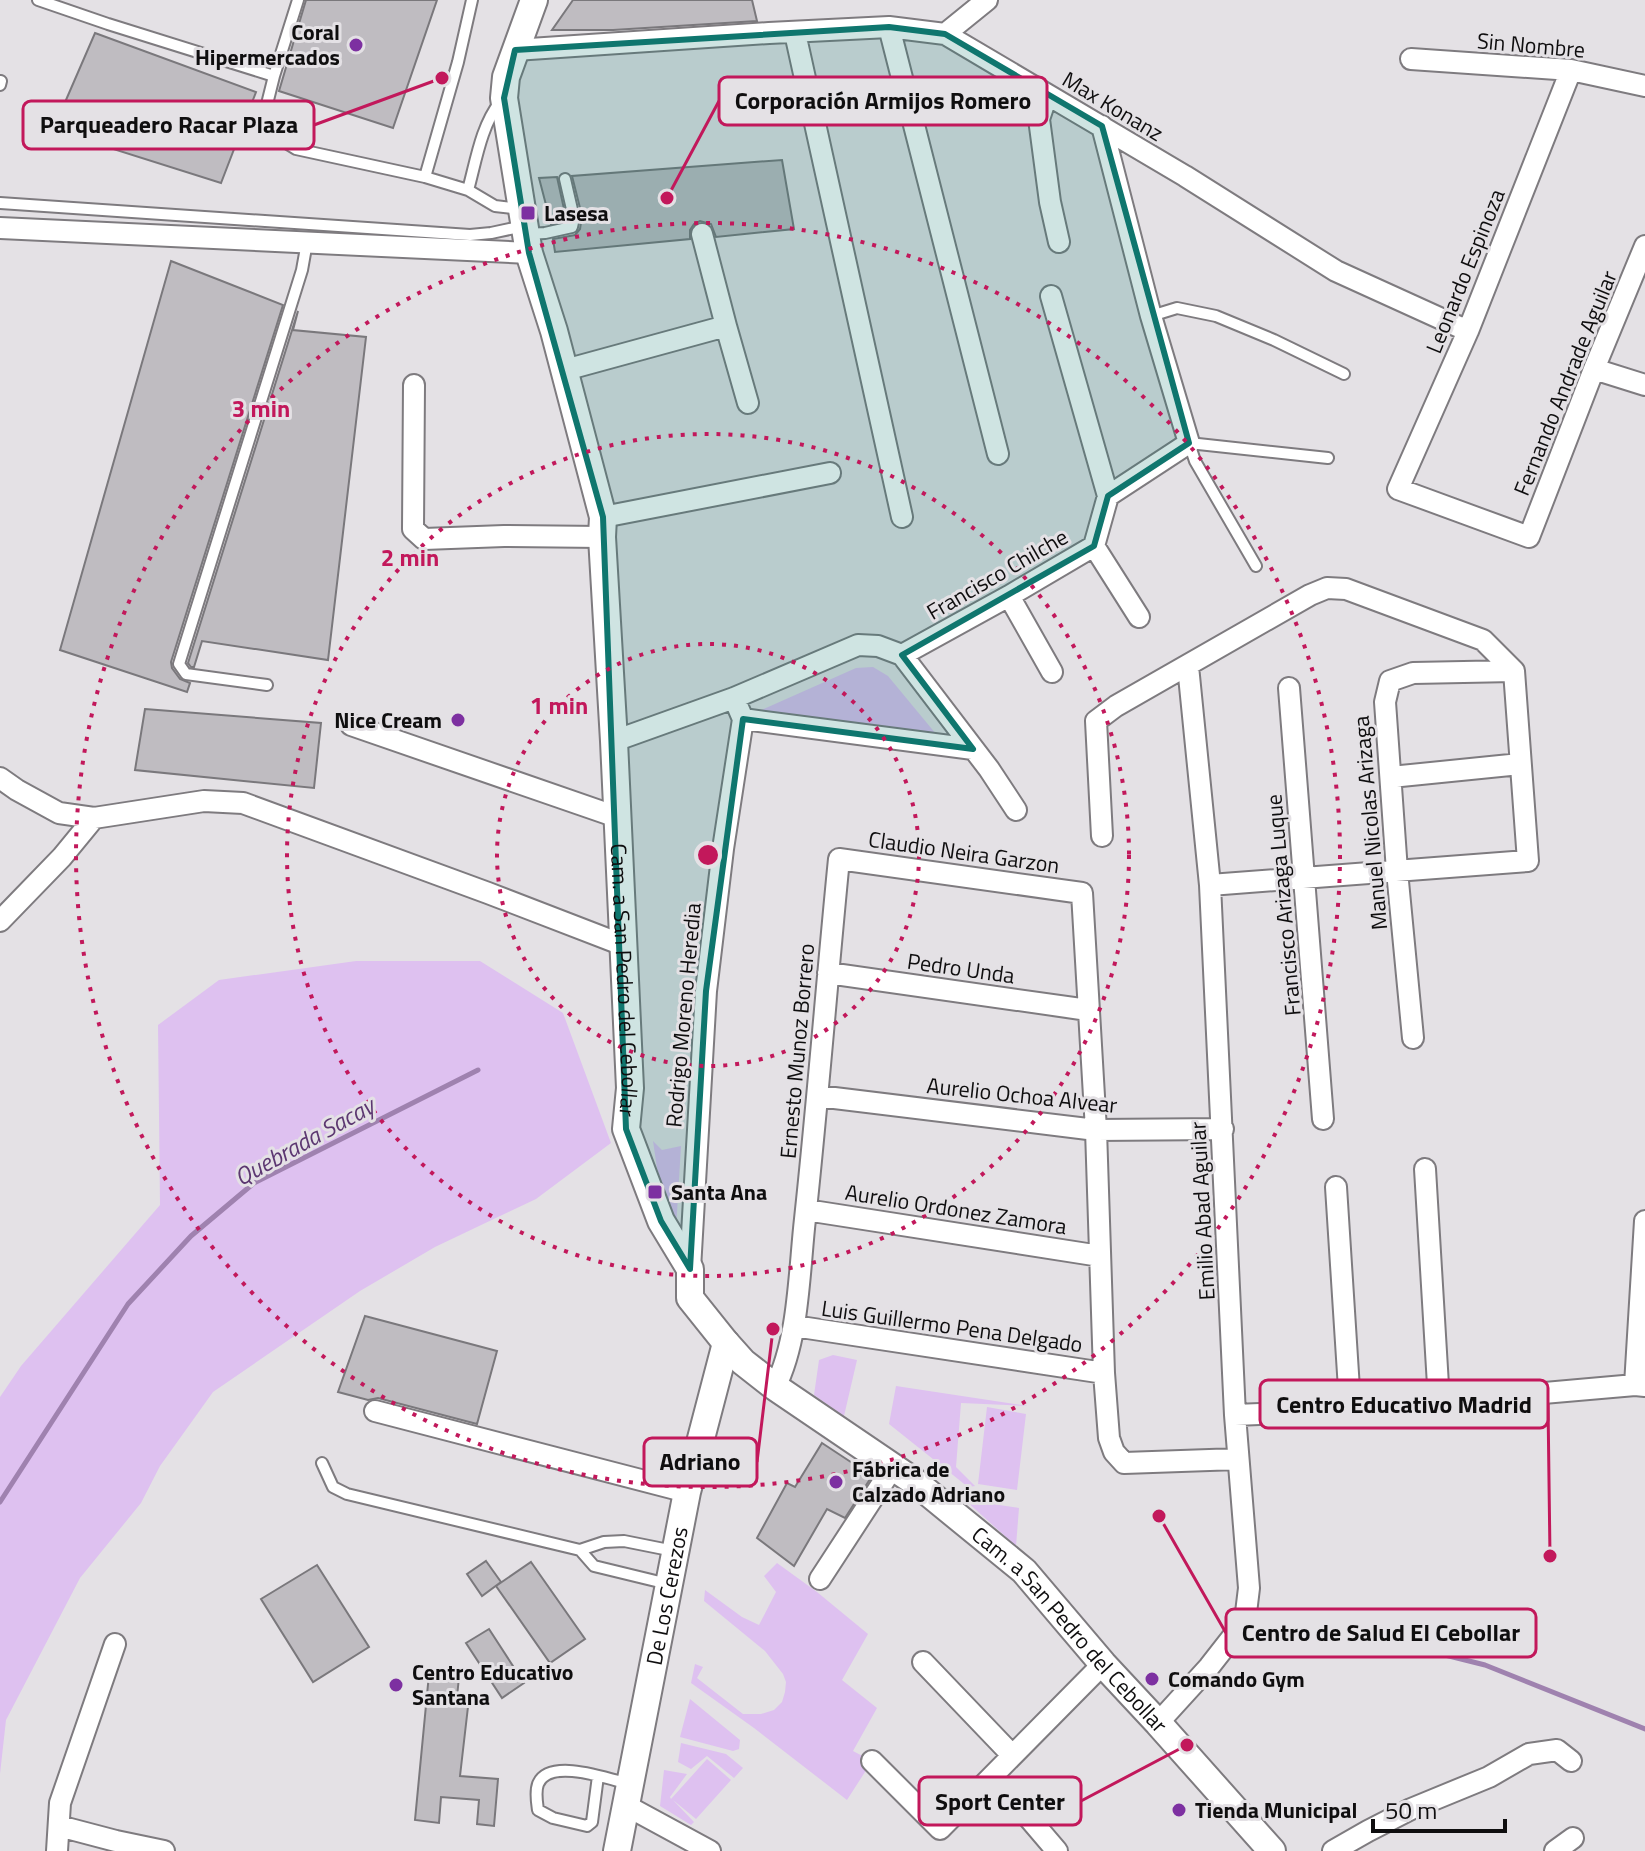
<svg xmlns="http://www.w3.org/2000/svg" width="1645" height="1851" font-family="'Titillium Web',sans-serif">
	<style>
		.green { fill: #dec1f0 }
		.lines { fill: none; stroke-linecap: round; stroke-linejoin: round }
		.stream { stroke: #9f82af; stroke-width: 5 }
		.building { fill: #bfbcc1; stroke: #7a787c; stroke-width: 2 }
		.service-casing { stroke: #7e7b7f; stroke-width: 14 }
		.minor-casing { stroke: #7e7b7f; stroke-width: 24 }
		.tertiary-casing { stroke: #7e7b7f; stroke-width: 30 }
		.service { stroke: #fff; stroke-width: 10 }
		.minor { stroke: #fff; stroke-width: 20 }
		.tertiary { stroke: #fff; stroke-width: 26 }
		.marked { fill: #0f766e; fill-opacity: 0.2; stroke: #0f766e; stroke-width: 6; stroke-linejoin: round }
		.ring { fill: none; stroke: #c2185b; stroke-width: 4; stroke-dasharray: 4 8 }
		.poi-dot { fill: #7d30a1; stroke: #e4e1e5; stroke-width: 3 }
		.labels { text-anchor: middle; dominant-baseline: central; stroke-width: 6; stroke-linejoin: round; paint-order: stroke }
		.poi-label { font-size: 22px; font-weight: bold; fill: #0f0e0f; stroke: #e4e1e5; text-anchor: start }
		.street-label { font-size: 22px; fill: #0f0e0f; stroke: #e4e1e5 }
		.water-label { font-size: 24px; font-style: italic; fill: #5c3771; stroke: #e4e1e5 }
		.centre { fill: #c2185b; stroke: #e4e1e5; stroke-width: 4 }
		.ring-label { font-size: 24px; text-anchor: middle; font-weight: bold; fill: #c2185b; stroke: #e4e1e5; stroke-width: 6; stroke-linejoin: round; paint-order: stroke }
		.leader { fill: none; stroke: #c2185b; stroke-width: 3 }
		.callout-dot { fill: #c2185b; stroke: #e4e1e5; stroke-width: 3 }
		.callout { fill: #e4e1e5; stroke: #c2185b; stroke-width: 3 }
		.callout-label { font-size: 24px; text-anchor: middle; font-weight: bold; fill: #0f0e0f }
	</style>
	<rect width="100%" height="100%" fill="#e4e1e5"/>
	<path class="green" d="M873 667 888 676 936 734 759 711 856 668Z
		M356 961H480L563 1013 611 1143 536 1199 435 1247 360 1291 213 1392 160 1466 141 1503 80 1578 6 1720 0 1774V1397L21 1366 160 1205 158 1025 219 980Z
		M653 1141 662 1150 681 1146 676 1229 657 1168Z
		M833 1355 857 1360 844 1416 814 1395 819 1360Z
		M896 1386 1028 1406 961 1403 956 1467 975 1486 968 1487 889 1424Z
		M987 1407 1026 1414 1017 1490 978 1484Z
		M965 1500 1019 1508 1016 1546Z
		M777 1563 817 1592 868 1634 842 1680 877 1708 853 1751 872 1761 847 1800 754 1728 691 1683 695 1664 703 1667 697 1678 743 1714H761L774 1710 782 1702 785 1692 786 1682 783 1674 765 1651 704 1601 705 1590 742 1617 759 1625 776 1592 764 1576Z
		M690 1699 740 1740 739 1749 733 1751 680 1737Z
		M681 1743 726 1754 743 1768 734 1778 707 1756 691 1769 678 1762Z
		M707 1759 731 1780 696 1819 673 1800 694 1822 691 1825 660 1806 664 1770 687 1774 670 1797 671 1799Z"/>
	<g class="lines">
		<path class="stream" d="M0 1502 128 1304 191 1236 254 1183 478 1070
			M1313 1622 1485 1665 1645 1729"/>
	</g>
	<path class="building" d="M306 0H437L393 128 279 91Z
		M573 0H752L757 21 613 30H552Z
		M95 33 256 92 221 183 53 130Z
		M782 160 794 229 716 237 711 224 700 221 694 224 690 230V239L555 252 553 239 575 235 580 229 582 216 572 176Z
		M557 177 566 218 565 220 551 224 539 178Z
		M171 261 283 305 171 662 172 668 180 679 190 683 187 692 60 650Z
		M298 311 293 330 366 337 328 660 202 641 194 667H191L188 663Z
		M145 709 321 723 314 788 135 770Z
		M365 1316 497 1351 477 1424 378 1398 368 1400 338 1392Z
		M822 1443 872 1476 845 1518 827 1509 794 1566 757 1538 787 1483 795 1487Z
		M486 1561 501 1582 482 1596 467 1574Z
		M531 1562 585 1639 550 1663 496 1586Z
		M317 1565 369 1647 313 1682 261 1599Z
		M489 1629 524 1683 502 1698 466 1643Z
		M429 1674 459 1677 457 1697 469 1698 460 1776 498 1779 494 1826 477 1824 479 1800 441 1797 439 1823 415 1820Z"/>
	<g class="lines">
		<defs>
			<path id="service" d="M38 0 108 24 274 76
				M298 0 274 76 265 112 271 128 283 141 296 149 425 177 468 190 495 206 521 209
				M0 85 1 81
				M425 177 458 62 472 0
				M468 190C476 161 481 126 500 102
				M0 203 470 235 491 233 524 226
				M528 234 545 233 572 227 574 218 565 179
				M1151 316 1177 308 1216 316 1274 340 1344 374
				M1256 566 1195 461 1189 443 1328 458
				M267 685 186 674 179 664 302 270 307 242
				M322 1463 333 1487 347 1494 580 1550 604 1542 624 1541 674 1551
				M580 1550 594 1566 668 1584
				M598 1776 592 1822 587 1826 553 1818 538 1810C537 1803 535 1792 538 1784 549 1757 609 1779 629 1784"/>
			<path id="minor" d="M889 27 998 454
				M795 33 902 517
				M945 34 987 0
				M515 50 769 33 889 27 945 34 1185 176 1336 271 1468 331
				M1411 59 1571 70 1645 86
				M1571 70 1468 331 1398 489 1529 537 1594 369 1645 246
				M1047 95 1039 119 1050 202 1059 242
				M0 228 529 253
				M1051 296 1108 496
				M726 326 748 403
				M1594 369 1645 385
				M565 370 726 326 702 234
				M414 385 413 529 424 539 504 536 602 537
				M603 517 830 473
				M1094 546 1139 617
				M1009 596 1052 672
				M902 655 989 769 1016 810
				M1289 688 1323 1119
				M743 719 973 749
				M351 725 617 817
				M614 741 734 698 858 645 878 646 902 655 1009 596 1094 546 1108 496 1189 443 1151 316 1102 126
				M1391 777 1520 764
				M0 778 17 790 59 813 94 818 204 801 243 803 488 893 623 945
				M1102 836 1096 721 1116 706 1310 595 1327 588 1346 589 1483 640 1514 671 1528 861 1210 885
				M0 921 62 857 94 818
				M828 973 1088 1010
				M1413 1038 1397 871 1385 702 1390 681 1413 673 1514 671
				M818 1096 1096 1130 1223 1129
				M1425 1169 1439 1402
				M1336 1187 1349 1389 1352 1410
				M806 1210 1100 1256
				M690 1269 706 991 723 849 743 719 734 698
				M794 1326 1104 1373
				M1635 1385 1645 1221
				M775 1387C799 1340 799 1272 805 1219 818 1099 827 979 839 859L1082 893 1096 1130 1104 1373 1109 1438 1114 1452 1124 1463 1238 1459
				M375 1411 687 1492
				M1235 1415 1352 1410 1635 1385 1645 1386
				M820 1579 893 1467
				M923 1662 1012 1755
				M1158 1723 1209 1667 1245 1621 1249 1588 1235 1415 1210 885 1188 666
				M872 1761 940 1829 1103 1664
				M993 1776 1057 1851
				M627 1806 710 1851
				M59 1826 116 1841 164 1851
				M57 1851 60 1803 115 1644
				M1333 1851 1368 1831 1411 1809 1489 1777 1529 1754 1557 1750 1571 1761
				M1555 1851 1573 1838"/>
			<g id="tertiary">
				<path id="s1" d="M534 0 506 77 504 98 529 253 554 331 603 517 602 537 614 741 630 1088 626 1129 661 1221 690 1269V1298L726 1343 743 1362 775 1387 915 1482 1024 1571 1103 1664 1158 1723 1272 1851"/>
				<path id="s2" d="M617 1851 687 1492 726 1343"/>
			</g>
		</defs>
		<use href="#service" class="service-casing"/>
		<use href="#minor" class="minor-casing"/>
		<use href="#tertiary" class="tertiary-casing"/>
		<use href="#service" class="service"/>
		<use href="#minor" class="minor"/>
		<use href="#tertiary" class="tertiary"/>
	</g>
	<path class="marked" d="M889 27 945 34 1102 126 1189 443 1108 496 1094 546 902 655 973 749 743 719 706 991 690 1269 661 1221 626 1129 603 517 529 253 504 98 515 50Z"/>
	<g class="ring">
		<circle cx="708" cy="855" r="211"/>
		<circle cx="708" cy="855" r="421"/>
		<circle cx="708" cy="855" r="632"/>
	</g>
	<g class="poi-dot">
		<circle cx="356" cy="45" r="8"/>
		<rect x="520" y="205" width="16" height="16" rx="4"/>
		<circle cx="458" cy="720" r="8"/>
		<rect x="647" y="1184" width="16" height="16" rx="4"/>
		<circle cx="836" cy="1482" r="8"/>
		<circle cx="1152" cy="1679" r="8"/>
		<circle cx="396" cy="1685" r="8"/>
		<circle cx="1179" cy="1810" r="8"/>
	</g>
	<g class="labels">
		<g class="poi-label">
			<text x="340" y="32" text-anchor="end">Coral<tspan x="340" dy="25">Hipermercados</tspan></text>
			<text x="544" y="213">Lasesa</text>
			<text x="442" y="720" text-anchor="end">Nice Cream</text>
			<text x="671" y="1192">Santa Ana</text>
			<text x="852" y="1469">Fábrica de<tspan x="852" dy="25">Calzado Adriano</tspan></text>
			<text x="412" y="1672">Centro Educativo<tspan x="412" dy="25">Santana</tspan></text>
			<text x="1168" y="1679">Comando Gym</text>
			<text x="1195" y="1810">Tienda Municipal</text>
		</g>
		<g class="street-label">
			<text transform="translate(1531 45) rotate(5)">Sin Nombre</text>
			<text transform="translate(1113 106) rotate(31)">Max Konanz</text>
			<text transform="translate(1465 271) rotate(-68)">Leonardo Espinoza</text>
			<text transform="translate(1565 383) rotate(-68)">Fernando Andrade Aguilar</text>
			<text transform="translate(997 574) rotate(-30)">Francisco Chilche</text>
			<text transform="translate(1370 823) rotate(-95)">Manuel Nicolas Arizaga</text>
			<text transform="translate(964 852) rotate(8)">Claudio Neira Garzon</text>
			<text transform="translate(1283 905) rotate(-95)">Francisco Arizaga Luque</text>
			<text transform="translate(961 968) rotate(8)">Pedro Unda</text>
			<text stroke="none"><textPath href="#s1" startOffset="998">Cam. a San Pedro del Cebollar</textPath></text>
			<text transform="translate(683 1015) rotate(-85)">Rodrigo Moreno Heredia</text>
			<text transform="translate(797 1051) rotate(-85)">Ernesto Munoz Borrero</text>
			<text transform="translate(1022 1095) rotate(6)">Aurelio Ochoa Alvear</text>
			<text transform="translate(956 1209) rotate(9)">Aurelio Ordonez Zamora</text>
			<text transform="translate(1202 1211) rotate(-93)">Emilio Abad Aguilar</text>
			<text transform="translate(952 1326) rotate(8)">Luis Guillermo Pena Delgado</text>
			<text stroke="none"><textPath href="#s2" startOffset="260">De Los Cerezos</textPath></text>
			<text stroke="none"><textPath href="#s1" startOffset="1838">Cam. a San Pedro del Cebollar</textPath></text>
		</g>
		<g class="water-label">
			<text transform="translate(304 1141) rotate(-29)">Quebrada Sacay</text>
		</g>
	</g>
	<circle cx="708" cy="855" r="12" class="centre"/>
	<g class="ring-label">
		<text x="261" y="417">3 min</text>
		<text x="410" y="566">2 min</text>
		<text x="559" y="714">1 min</text>
	</g>
	<path class="leader" d="M667 198L719 101M442 78L314 125M1550 1556L1548 1404M773 1329L757 1462M1159 1516L1226 1633M1187 1745L1081 1801"/>
	<g class="callout-dot">
		<circle cx="667" cy="198" r="8"/>
		<circle cx="442" cy="78" r="8"/>
		<circle cx="1550" cy="1556" r="8"/>
		<circle cx="773" cy="1329" r="8"/>
		<circle cx="1159" cy="1516" r="8"/>
		<circle cx="1187" cy="1745" r="8"/>
	</g>
	<g class="callout">
		<rect x="719" y="77" width="328" height="48" rx="8"/>
		<rect x="23" y="101" width="291" height="48" rx="8"/>
		<rect x="1260" y="1380" width="288" height="48" rx="8"/>
		<rect x="644" y="1438" width="113" height="48" rx="8"/>
		<rect x="1226" y="1609" width="310" height="48" rx="8"/>
		<rect x="919" y="1777" width="162" height="48" rx="8"/>
	</g>
	<g class="callout-label">
		<text x="883" y="109">Corporación Armijos Romero</text>
		<text x="169" y="133">Parqueadero Racar Plaza</text>
		<text x="1404" y="1413">Centro Educativo Madrid</text>
		<text x="700" y="1470">Adriano</text>
		<text x="1381" y="1641">Centro de Salud El Cebollar</text>
		<text x="1000" y="1810">Sport Center</text>
	</g>
	<path d="M1373 1819v12h132v-12" fill="none" stroke="#0f0e0f" stroke-width="4"/>
	<text x="1385" y="1819" font-size="24" fill="#0f0e0f" stroke="#e4e1e5" stroke-width="6" paint-order="stroke">50 m</text>
</svg>
